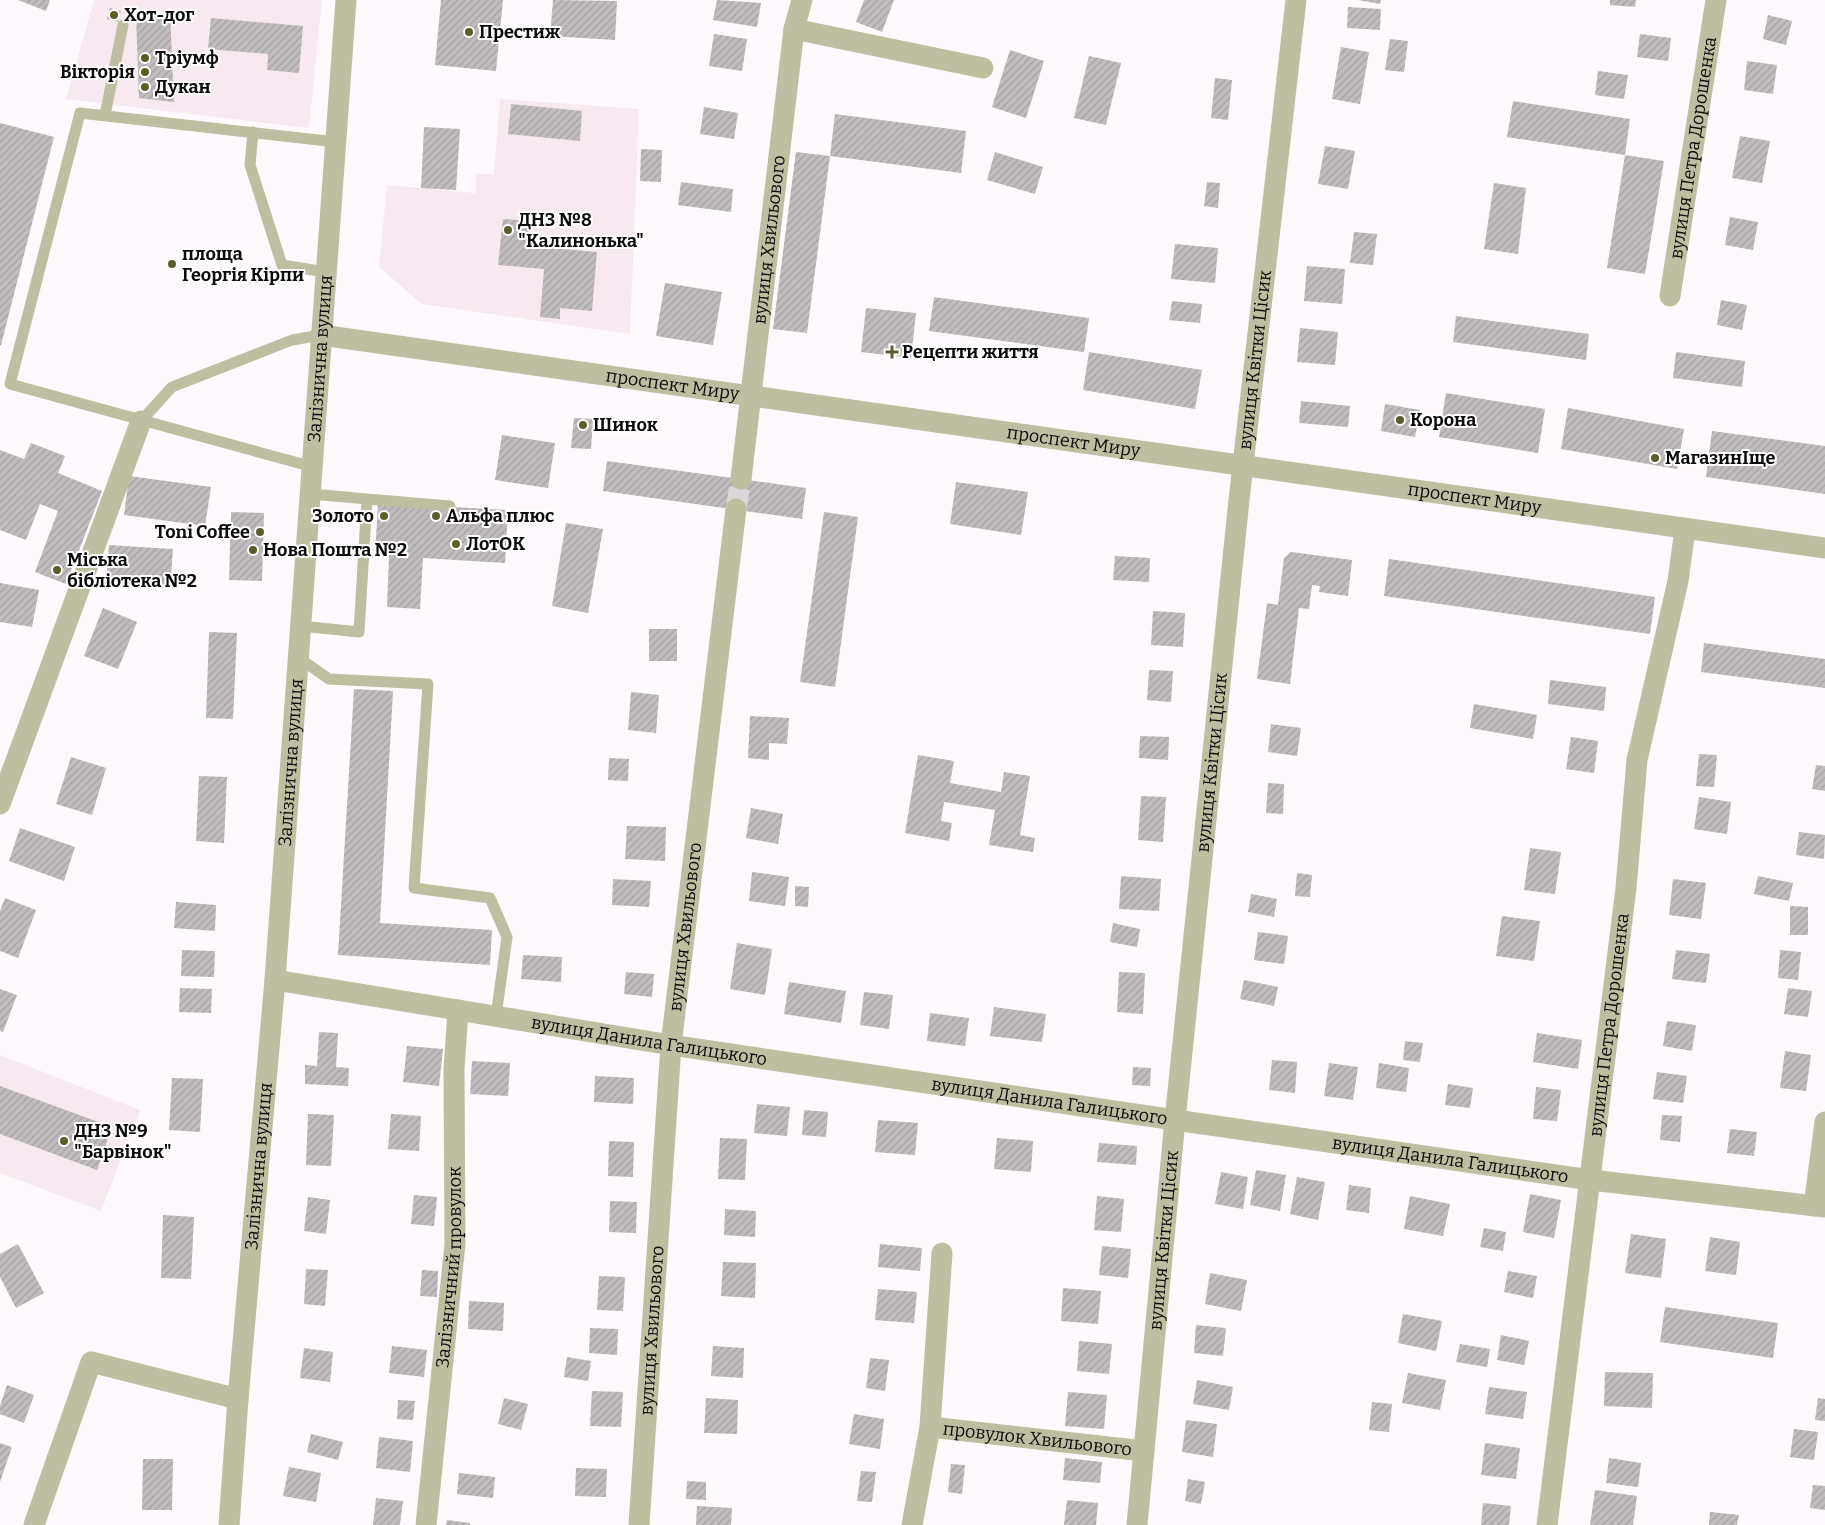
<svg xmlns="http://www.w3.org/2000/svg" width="1825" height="1525" font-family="Bitter,serif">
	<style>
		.built { fill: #f6eaf0 }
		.building { fill: url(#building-hatch) }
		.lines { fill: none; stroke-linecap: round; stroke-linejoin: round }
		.minor-tunnel { stroke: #dad5d8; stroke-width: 21; stroke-dasharray: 21 11; stroke-linecap: butt }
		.service { stroke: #bdbfa0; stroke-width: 11 }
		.minor { stroke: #bdbfa0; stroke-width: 21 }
		.poi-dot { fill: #5c5d2b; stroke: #fff; stroke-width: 2 }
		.labels { text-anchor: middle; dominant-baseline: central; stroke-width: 4; stroke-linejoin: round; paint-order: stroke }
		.poi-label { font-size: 18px; font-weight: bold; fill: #0c0b0c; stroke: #fff; text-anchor: start }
		.street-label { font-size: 18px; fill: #0c0b0c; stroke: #fff }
	</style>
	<defs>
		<pattern id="building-hatch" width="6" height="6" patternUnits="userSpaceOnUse" patternTransform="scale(1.25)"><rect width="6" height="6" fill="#c1bdbf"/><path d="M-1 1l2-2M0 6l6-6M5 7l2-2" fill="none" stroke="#a5a1a3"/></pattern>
	</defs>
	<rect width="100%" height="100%" fill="#fef9fc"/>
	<path class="built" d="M94 0H322L309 128 66 99Z
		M500 99 639 109 630 334 422 304 379 267 387 185 476 193V174H494Z
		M0 1055 140 1110 101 1211 0 1173Z"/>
	<path class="building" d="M18 0H50L46 11Z
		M441 0H503L496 71 435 65Z
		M553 0 617 1 615 40 550 36Z
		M717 0 761 3 757 27 713 20Z
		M864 0H894L882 32 856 22Z
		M1358 0H1381L1380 4Z
		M1610 0H1636L1635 7 1610 5Z
		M1348 7 1381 9 1380 30 1347 28Z
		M110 8 121 11 118 22 107 19Z
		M170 12 174 102 139 98 136 16Z
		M1768 15 1792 21 1786 45 1763 39Z
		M211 18 303 26 299 73 267 70 268 54 208 49Z
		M714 34 747 39 742 71 709 66Z
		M1640 34 1671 38 1668 61 1637 57Z
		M1390 39 1408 41 1404 72 1385 70Z
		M1341 47 1369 52 1360 104 1332 99Z
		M1010 50 1044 61 1026 118 992 107Z
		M1089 56 1121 63 1106 125 1074 118Z
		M1747 61 1777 65 1773 94 1744 90Z
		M1598 71 1628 75 1624 99 1595 95Z
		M1215 78 1232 80 1228 120 1211 118Z
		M1513 101 1630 119 1625 155 1507 137Z
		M511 104 582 111 580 141 508 134Z
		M704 107 738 113 734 139 700 134Z
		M835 114 966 131 961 173 830 156Z
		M0 123 54 137 1 345H0Z
		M424 127 460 129 456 190 421 188Z
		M1740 136 1770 141 1762 183 1732 178Z
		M1325 146 1355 151 1348 189 1318 184Z
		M641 149 662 150 661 182 640 181Z
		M796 152 830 156 807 333 773 329Z
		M995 152 1043 167 1035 194 987 180Z
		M1625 155 1664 161 1645 274 1607 268Z
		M681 182 733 189 731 212 678 205Z
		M1207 182 1220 183 1218 208 1204 206Z
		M1494 183 1526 188 1518 254 1484 249Z
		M1730 217 1758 222 1753 250 1725 245Z
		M503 219 530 221 528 246 597 252 592 311 560 308V319L540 317 544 269 498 265Z
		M1354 232 1377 234 1373 265 1350 263Z
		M1175 244 1218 248 1215 283 1171 279Z
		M1307 266 1345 269 1342 304 1304 301Z
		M665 283 722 292 713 345 656 336Z
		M934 297 1089 318 1084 352 929 331Z
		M1721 300 1747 305 1742 330 1717 325Z
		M1172 301 1202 304 1200 323 1169 320Z
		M866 308 916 313 911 358 861 352Z
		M1456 316 1589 334 1586 360 1453 342Z
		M1300 328 1338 332 1335 365 1297 362Z
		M1089 352 1202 370 1195 409 1083 390Z
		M1676 352 1745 361 1742 387 1673 378Z
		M1446 393 1545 409 1538 453 1439 437Z
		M1301 401 1350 406 1348 427 1299 423Z
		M1385 404 1420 410 1415 437 1381 431Z
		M1568 408 1684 429 1677 469 1561 449Z
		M574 418 593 419 591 449 571 448Z
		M1712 431 1825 446V494L1706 477Z
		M502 435 555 443 548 488 495 480Z
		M31 443 65 456 58 473 102 491 66 584 35 572 58 511 40 504 26 540 0 530V450L24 459Z
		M607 461 806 488 802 519 603 491Z
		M129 476 211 487 205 526 124 515Z
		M956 482 1028 492 1021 535 950 524Z
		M378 503 508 510 505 563 423 558 420 609 387 607 389 556H375Z
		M231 512 264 513 262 581 229 580Z
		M824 512 858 517 835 687 800 682Z
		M566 523 603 529 588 613 552 606Z
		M109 545 173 549 170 589 106 584Z
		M1291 552 1352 560 1348 596 1319 592 1320 586 1312 585 1309 609 1299 608 1290 684 1257 679 1267 603 1278 605 1284 558Z
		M1115 556 1150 558 1149 582 1113 580Z
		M1389 559 1655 597 1650 634 1384 596Z
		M0 583 39 590 32 627 0 622Z
		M103 608 137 622 118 669 84 656Z
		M1153 611 1185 613 1183 647 1151 645Z
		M649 629H677V661H649Z
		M209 632 237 633 233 719 206 718Z
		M1704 643 1825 659V688L1701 672Z
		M1149 670 1173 671 1171 702 1147 700Z
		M1550 680 1606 687 1604 711 1548 704Z
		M354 689 393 691 380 923 492 930 490 965 338 955Z
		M631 692 659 695 656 733 628 730Z
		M1474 704 1537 715 1533 739 1470 728Z
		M750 716 789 718 787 744 769 743V760L748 758Z
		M1271 724 1301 728 1297 756 1268 752Z
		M1140 736 1169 737 1168 760 1139 758Z
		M1571 737 1598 741 1594 773 1566 769Z
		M1699 754 1717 755 1714 787 1696 786Z
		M918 755 954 761 950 783 1001 792 1004 772 1030 776 1020 835 1035 838 1033 852 989 845 995 810 944 802 941 821 952 823 949 841 905 833Z
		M71 757 106 768 92 815 56 804Z
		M609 758 629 759 628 781 608 780Z
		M1816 765 1825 766V791L1812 789Z
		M199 776 227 777 224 843 196 841Z
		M1268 783 1284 784 1283 814 1266 813Z
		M1141 796 1166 797 1163 842 1138 840Z
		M1699 797 1731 802 1727 834 1694 829Z
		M751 808 783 814 778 844 746 838Z
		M627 826 666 827 665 861 625 859Z
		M20 828 75 847 64 881 9 861Z
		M1799 832 1825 835 1824 859 1796 855Z
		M1530 848 1561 852 1555 894 1524 890Z
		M752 872 789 877 785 906 749 901Z
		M1297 873 1312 875 1310 897 1295 896Z
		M1121 876 1161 879 1159 911 1119 909Z
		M1758 876 1793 883 1789 901 1754 894Z
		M613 879 651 881 649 907 612 905Z
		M1673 879 1706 883 1701 919 1669 915Z
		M795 886 809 887 808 907 795 906Z
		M1251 894 1277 899 1274 917 1248 912Z
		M5 898 36 910 18 958 0 951V911Z
		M176 902 216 905 215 931 174 928Z
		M1790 906 1808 907V935H1790Z
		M1502 916 1540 921 1534 961 1496 956Z
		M1113 923 1140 929 1137 947 1110 942Z
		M1258 932 1288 936 1284 964 1254 960Z
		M737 943 772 949 765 995 730 989Z
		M182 950 215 951 214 977 181 976Z
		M1676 950 1710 954 1706 983 1672 979Z
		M1780 950 1801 952 1798 980 1778 978Z
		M523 955 562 957 561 982 521 979Z
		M626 972 654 974 652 997 624 994Z
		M1119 972 1145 973 1143 1014 1117 1012Z
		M1244 980 1278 987 1274 1006 1240 999Z
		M789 982 846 991 841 1023 784 1014Z
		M180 988 212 989 211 1013 179 1012Z
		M1788 988 1812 991 1808 1017 1784 1014Z
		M0 989 17 995 3 1032 0 1031Z
		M864 992 893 995 889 1029 860 1025Z
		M994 1007 1046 1014 1042 1042 990 1036Z
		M930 1013 969 1018 965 1046 927 1041Z
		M1667 1021 1696 1025 1692 1051 1663 1046Z
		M319 1032 338 1033 336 1067 349 1068 348 1086 305 1084V1065L317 1066Z
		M1537 1033 1582 1040 1578 1069 1533 1062Z
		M1405 1041 1423 1043 1420 1062 1403 1060Z
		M407 1046 443 1049 439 1086 403 1082Z
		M1785 1051 1811 1055 1806 1091 1780 1088Z
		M1272 1060 1297 1062 1295 1093 1269 1090Z
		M472 1061 510 1063 508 1096 470 1094Z
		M1329 1063 1358 1067 1353 1100 1324 1096Z
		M1379 1063 1409 1068 1406 1092 1376 1088Z
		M1133 1067 1151 1068 1150 1086 1132 1085Z
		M1657 1072 1687 1076 1683 1103 1653 1099Z
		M595 1076 634 1078 633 1104 594 1102Z
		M172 1078 203 1079 200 1132 169 1130Z
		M1448 1084 1473 1088 1470 1108 1445 1105Z
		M0 1086 112 1127 97 1170 0 1134Z
		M1536 1087 1561 1090 1557 1121 1533 1119Z
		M757 1104 790 1107 787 1136 754 1133Z
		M804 1110 828 1112 826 1137 802 1135Z
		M308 1114 334 1115 331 1166 306 1165Z
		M391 1114 421 1116 419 1151 388 1149Z
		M1662 1115 1682 1116 1680 1142 1660 1140Z
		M878 1120 918 1123 915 1155 875 1152Z
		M1730 1129 1757 1132 1754 1156 1727 1153Z
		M720 1138 747 1139 745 1180 718 1179Z
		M997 1138 1033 1141 1031 1172 994 1169Z
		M609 1141 634 1142 633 1177 608 1176Z
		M1099 1143 1137 1146 1136 1165 1097 1162Z
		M1256 1170 1286 1175 1280 1211 1250 1205Z
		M1221 1172 1248 1177 1243 1209 1215 1204Z
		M1297 1177 1325 1182 1318 1220 1290 1214Z
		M1349 1185 1371 1188 1369 1213 1346 1210Z
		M1530 1194 1561 1200 1554 1238 1523 1232Z
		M414 1195 437 1197 434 1226 411 1224Z
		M1097 1196 1124 1199 1121 1232 1094 1230Z
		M1410 1196 1450 1204 1443 1236 1404 1229Z
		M308 1197 330 1200 326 1234 304 1231Z
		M610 1201 637 1202 636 1233 609 1232Z
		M725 1209 756 1211 755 1237 724 1235Z
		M163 1215 194 1217 191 1279 161 1278Z
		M1484 1228 1506 1232 1503 1251 1480 1247Z
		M1631 1234 1666 1239 1661 1278 1625 1273Z
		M1710 1237 1740 1242 1736 1275 1705 1271Z
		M18 1244 44 1293 16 1308 0 1277V1254Z
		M880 1244 922 1248 920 1271 878 1267Z
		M1102 1246 1131 1249 1128 1278 1099 1275Z
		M723 1262 756 1263 755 1298 721 1296Z
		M306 1269 328 1270 325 1306 304 1304Z
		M422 1270 438 1271 437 1297 420 1296Z
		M1508 1271 1537 1276 1533 1298 1504 1292Z
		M1210 1273 1247 1280 1241 1311 1205 1304Z
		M599 1276 625 1277 623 1311 597 1310Z
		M1063 1288 1101 1291 1098 1324 1061 1321Z
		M878 1289 917 1292 914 1323 875 1320Z
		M469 1301 504 1303 503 1331 468 1329Z
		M1665 1307 1778 1323 1773 1358 1660 1342Z
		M1403 1314 1442 1321 1436 1351 1398 1343Z
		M1196 1325 1226 1328 1223 1356 1194 1353Z
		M590 1328 618 1329 617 1355 589 1353Z
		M1501 1335 1529 1341 1524 1365 1497 1360Z
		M1079 1341 1112 1344 1109 1374 1077 1371Z
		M1460 1344 1490 1349 1487 1367 1456 1362Z
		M392 1346 427 1350 424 1377 389 1373Z
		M713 1346 744 1348 743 1378 711 1376Z
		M304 1348 333 1352 330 1382 300 1378Z
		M567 1357 591 1361 588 1381 564 1377Z
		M870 1358 889 1360 885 1391 866 1388Z
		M1605 1372 1653 1373 1652 1408 1604 1406Z
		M1408 1373 1446 1380 1440 1410 1402 1403Z
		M1197 1380 1233 1387 1229 1410 1193 1404Z
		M7 1385 34 1395 24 1423 0 1414V1406Z
		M1489 1387 1527 1392 1523 1419 1485 1414Z
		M592 1391 623 1392 621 1427 590 1426Z
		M1068 1392 1107 1395 1104 1429 1065 1426Z
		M504 1398 528 1404 521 1430 498 1424Z
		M706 1398 738 1400 737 1434 704 1433Z
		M1818 1398 1825 1399V1421L1815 1420Z
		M398 1400 415 1401 413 1420 397 1419Z
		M1372 1402 1392 1404 1389 1432 1369 1430Z
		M854 1414 884 1419 880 1449 849 1444Z
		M1186 1420 1217 1424 1213 1457 1182 1452Z
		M1794 1429 1818 1432 1814 1460 1790 1457Z
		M311 1434 343 1442 338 1460 307 1452Z
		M379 1437 413 1441 410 1472 376 1468Z
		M0 1443 12 1447 0 1482Z
		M1485 1443 1520 1448 1516 1479 1481 1475Z
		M1065 1458 1102 1462 1100 1483 1063 1480Z
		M1609 1458 1641 1463 1638 1487 1606 1483Z
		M143 1459H173L172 1510H142Z
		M951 1464 965 1465 962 1494 948 1492Z
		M289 1467 321 1473 316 1502 283 1496Z
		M576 1468 607 1469 606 1497 575 1496Z
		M861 1471 876 1472 872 1502 857 1501Z
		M459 1473 495 1477 493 1498 457 1494Z
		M1188 1479 1205 1482 1201 1504 1185 1501Z
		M687 1481 706 1482V1500L686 1499Z
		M1813 1485 1825 1486V1510L1810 1508Z
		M1595 1490 1637 1496 1633 1525H1590Z
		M376 1498 403 1501 400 1525H373Z
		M1067 1500 1098 1503 1096 1525H1064Z
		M1483 1503 1511 1506 1509 1525H1481Z
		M697 1506 732 1508 731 1525H696Z
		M1710 1512 1739 1515 1737 1525H1709Z
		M447 1520 470 1523V1525H446Z"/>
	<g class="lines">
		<path class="minor-tunnel" d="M736 509 741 479"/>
		<path class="service" d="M105 115 123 25
			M253 132 250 165 282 265 326 272
			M141 421 172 387 292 340 321 335
			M313 467 10 384 80 113 336 142
			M311 494 367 499
			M301 626 359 632 367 499 450 506
			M299 658 329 679 428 684 414 888 490 898 507 937 496 1016"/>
		<g class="minor">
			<path d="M794 29 983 68"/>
			<path id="s1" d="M1670 296 1716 0"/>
			<path id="s2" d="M321 335 1825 548"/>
			<path id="s3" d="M741 479 794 29 802 0"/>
			<path d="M0 804 141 421"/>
			<path id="s4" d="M275 980 671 1045 1175 1120 1591 1180 1825 1207"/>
			<path d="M1814 1206 1825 1122"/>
			<path id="s5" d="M930 1427 1144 1451"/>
			<path d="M34 1525 91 1362 238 1399"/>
			<path id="s6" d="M229 1525 238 1399 275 980 346 0"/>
			<path id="s7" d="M426 1525 455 1244 454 1070 458 1010"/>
			<path id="s8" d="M639 1525 671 1045 736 509"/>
			<path d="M912 1525 930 1427 942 1253"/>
			<path id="s9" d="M1137 1525 1175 1120 1239 500 1296 0"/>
			<path id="s10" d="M1547 1525 1626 888 1637 760 1678 581 1685 529"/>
		</g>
	</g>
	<g class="poi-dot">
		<circle cx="114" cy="15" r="5"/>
		<circle cx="469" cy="32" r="5"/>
		<circle cx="145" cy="58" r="5"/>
		<circle cx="145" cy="72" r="5"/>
		<circle cx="145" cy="87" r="5"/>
		<circle cx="508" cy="230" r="5"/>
		<circle cx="172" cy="264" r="5"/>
		<path d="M889.5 344.5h5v5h5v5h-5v5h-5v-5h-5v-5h5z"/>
		<circle cx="1400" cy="420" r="5"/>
		<circle cx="583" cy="425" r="5"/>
		<circle cx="1655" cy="458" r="5"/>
		<circle cx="384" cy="516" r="5"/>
		<circle cx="436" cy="516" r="5"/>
		<circle cx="260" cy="532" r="5"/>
		<circle cx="456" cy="544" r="5"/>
		<circle cx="253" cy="550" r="5"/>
		<circle cx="57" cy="570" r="5"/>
		<circle cx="64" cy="1141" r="5"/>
	</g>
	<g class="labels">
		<g class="poi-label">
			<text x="124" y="15">Хот-дог</text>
			<text x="479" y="32">Престиж</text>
			<text x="155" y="58">Тріумф</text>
			<text x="135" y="72" text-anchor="end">Вікторія</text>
			<text x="155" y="87">Дукан</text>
			<text x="518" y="220">ДНЗ №8<tspan x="518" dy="21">"Калинонька"</tspan></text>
			<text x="182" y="254">площа<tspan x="182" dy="21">Георгія Кірпи</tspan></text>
			<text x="902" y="352">Рецепти життя</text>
			<text x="1410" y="420">Корона</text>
			<text x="593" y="425">Шинок</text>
			<text x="1665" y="458">МагазинІще</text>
			<text x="374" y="516" text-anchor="end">Золото</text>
			<text x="446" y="516">Альфа плюс</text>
			<text x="250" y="532" text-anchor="end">Toni Coffee</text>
			<text x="466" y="544">ЛотОК</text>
			<text x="263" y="550">Нова Пошта №2</text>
			<text x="67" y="560">Міська<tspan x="67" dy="21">бібліотека №2</tspan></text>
			<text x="74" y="1131">ДНЗ №9<tspan x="74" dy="21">"Барвінок"</tspan></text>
		</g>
		<g class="street-label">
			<text stroke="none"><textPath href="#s1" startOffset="150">вулиця Петра Дорошенка</textPath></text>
			<text stroke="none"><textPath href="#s3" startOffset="241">вулиця Хвильового</textPath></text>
			<text stroke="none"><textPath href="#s6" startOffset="1170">Залізнична вулиця</textPath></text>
			<text stroke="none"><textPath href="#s9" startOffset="1171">вулиця Квітки Цісик</textPath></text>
			<text stroke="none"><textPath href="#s2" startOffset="355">проспект Миру</textPath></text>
			<text stroke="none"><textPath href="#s2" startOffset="760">проспект Миру</textPath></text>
			<text stroke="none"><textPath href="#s2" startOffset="1165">проспект Миру</textPath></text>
			<text stroke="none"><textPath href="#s9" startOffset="766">вулиця Квітки Цісик</textPath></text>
			<text stroke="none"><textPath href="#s6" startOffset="765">Залізнична вулиця</textPath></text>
			<text stroke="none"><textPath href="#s8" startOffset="600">вулиця Хвильового</textPath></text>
			<text stroke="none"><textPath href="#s10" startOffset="504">вулиця Петра Дорошенка</textPath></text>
			<text stroke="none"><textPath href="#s4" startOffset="379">вулиця Данила Галицького</textPath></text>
			<text stroke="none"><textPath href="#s4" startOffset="784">вулиця Данила Галицького</textPath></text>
			<text stroke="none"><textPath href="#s4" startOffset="1189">вулиця Данила Галицького</textPath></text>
			<text stroke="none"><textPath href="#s6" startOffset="360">Залізнична вулиця</textPath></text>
			<text stroke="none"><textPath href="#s9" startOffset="286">вулиця Квітки Цісик</textPath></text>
			<text stroke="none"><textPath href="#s7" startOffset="259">Залізничний провулок</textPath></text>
			<text stroke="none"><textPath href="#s8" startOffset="195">вулиця Хвильового</textPath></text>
			<text stroke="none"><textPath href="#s5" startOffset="108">провулок Хвильового</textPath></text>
		</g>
	</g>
</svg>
